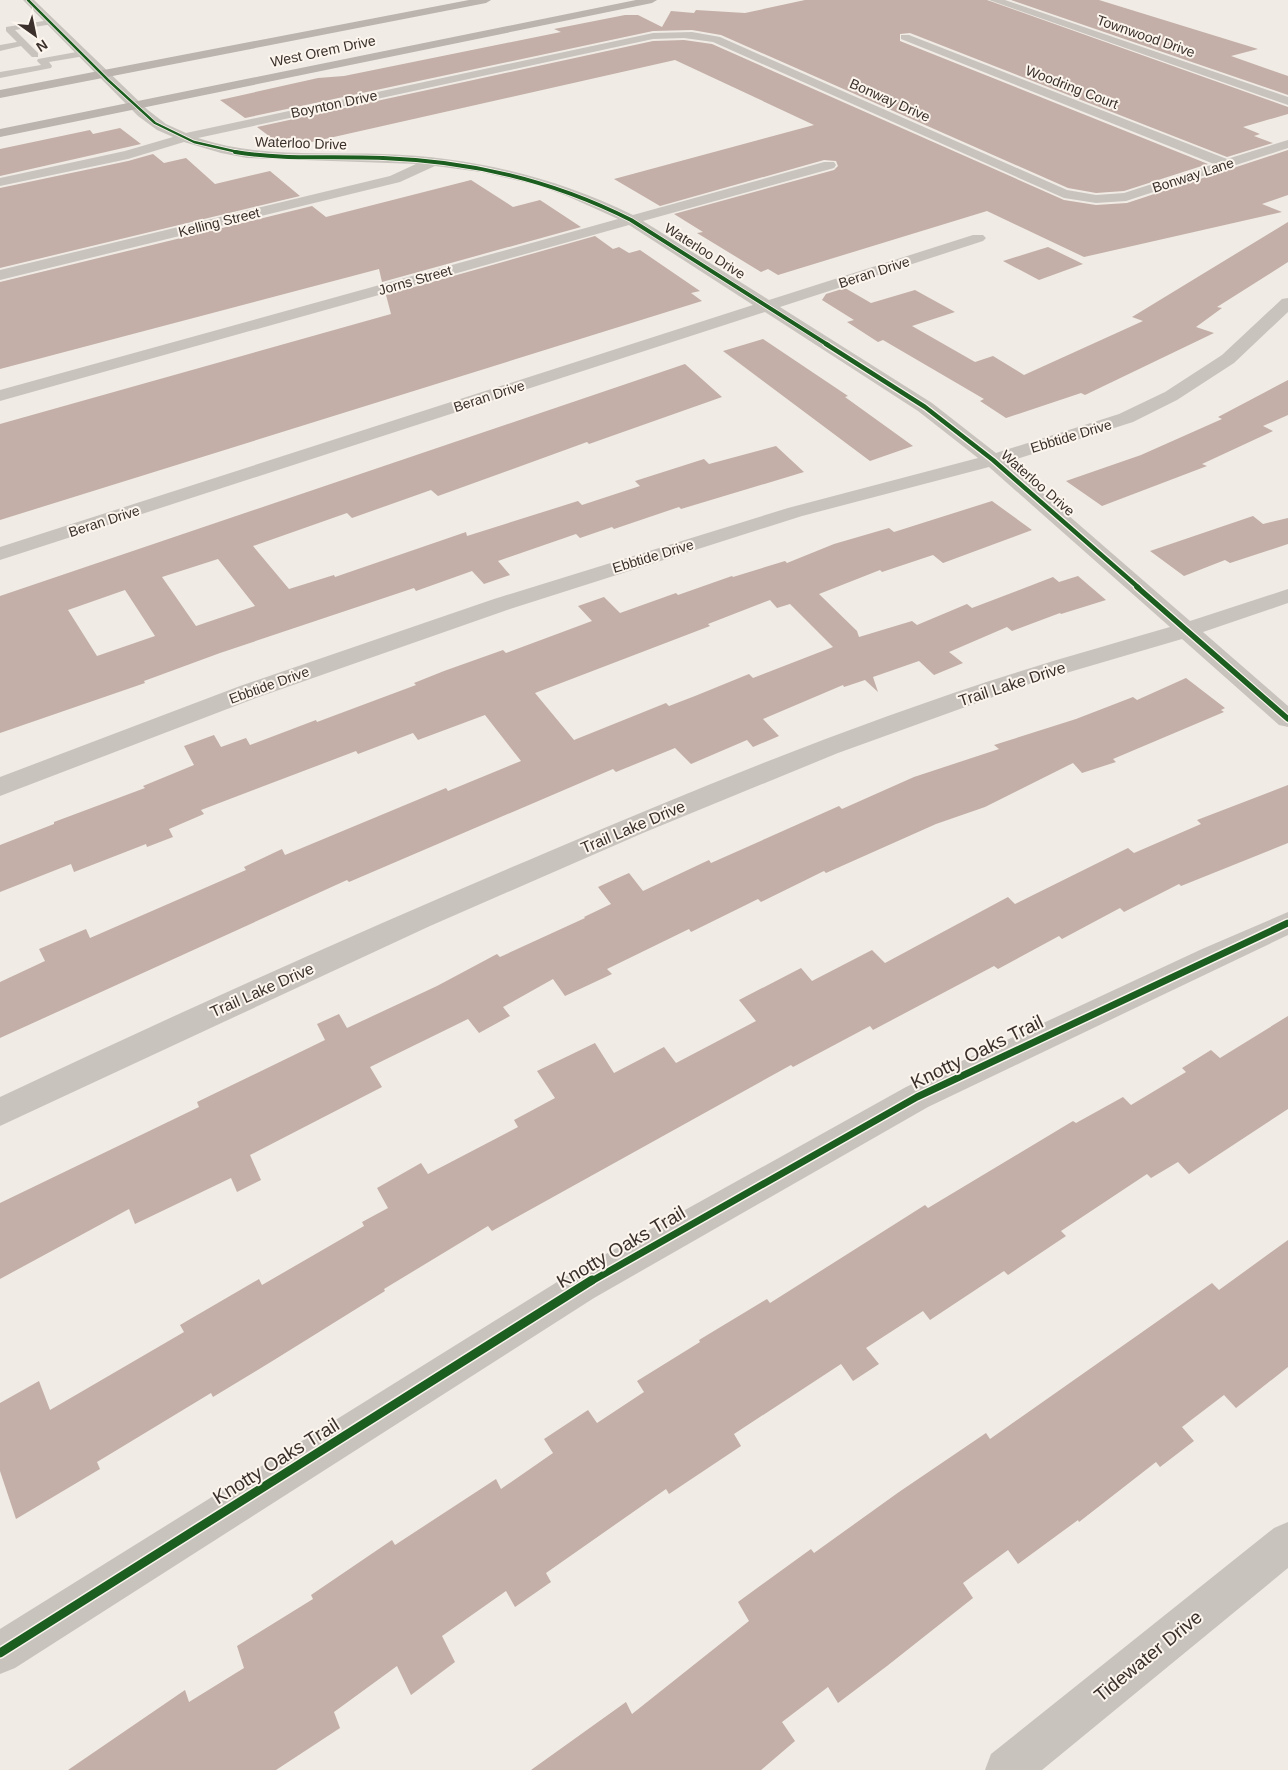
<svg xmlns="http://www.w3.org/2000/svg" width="1288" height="1770" font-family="Helvetica,sans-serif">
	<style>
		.building { fill: #c3afa7; fill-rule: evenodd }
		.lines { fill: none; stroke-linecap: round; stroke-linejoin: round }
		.lane { fill: #c9c3be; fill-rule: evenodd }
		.street { fill: #c9c3be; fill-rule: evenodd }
		.secondary { fill: #bab3ae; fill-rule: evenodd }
		.cycleway-far5-casing { stroke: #fbf5ee; stroke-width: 4 }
		.cycleway-far4-casing { stroke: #fbf5ee; stroke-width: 5.5 }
		.cycleway-far3-casing { stroke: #fbf5ee; stroke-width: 7 }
		.cycleway-far2-casing { stroke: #fbf5ee; stroke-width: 8 }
		.cycleway-far1-casing { stroke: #fbf5ee; stroke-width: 10 }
		.cycleway-casing { stroke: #fbf5ee; stroke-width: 12 }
		.cycleway-far5 { stroke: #1b5e20; stroke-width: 2.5 }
		.cycleway-far4 { stroke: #1b5e20; stroke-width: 4 }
		.cycleway-far3 { stroke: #1b5e20; stroke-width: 4.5 }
		.cycleway-far2 { stroke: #1b5e20; stroke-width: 5.5 }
		.cycleway-far1 { stroke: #1b5e20; stroke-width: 7 }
		.cycleway { stroke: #1b5e20; stroke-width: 9 }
		.labels { text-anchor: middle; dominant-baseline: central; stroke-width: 4; stroke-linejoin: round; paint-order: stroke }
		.far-street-label { font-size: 14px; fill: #3b302b; stroke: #fbf5ee }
		.street-label { font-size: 16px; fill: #3b302b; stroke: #fbf5ee }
		.near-street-label { font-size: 19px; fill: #3b302b; stroke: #fbf5ee }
	</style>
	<rect width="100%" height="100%" fill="#f0ebe5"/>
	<path class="building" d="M805 0H987L1288 107V114L1243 127 1260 134 1254 136 1273 143 1227 157 910 33 900 34V41L1208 164 1124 191 1096 193 1068 188 721 35 692 30 653 31 245 118 220 100 318 78 344 76 561 32 554 29 625 15H638L662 27 671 11 694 13 696 10 745 13Z
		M1011 0H1099L1258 49 1231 56 1288 76V95Z
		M684 40 712 44 1064 200 1096 205 1127 203 1288 150V195L1262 204 1282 212 1084 257 987 211 778 275 768 269 761 272 697 233 703 232 674 214 834 170 838 166 836 161 824 160 660 206 614 179 814 125 675 60 285 148 257 127 653 41Z
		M120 128 141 144 0 176V149L90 130 93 134Z
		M153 154 164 163 186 158 215 184 270 171 300 196 0 268V188L128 161Z
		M471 180 513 207 540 200 581 227 382 282 379 269 0 369V282L312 206 326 217Z
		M1288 222V262L1217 307 1222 308 1196 327 1214 333 1085 395 1081 393 1006 418 980 401 984 399 883 340 878 342 847 322 854 320 822 300 826 294 845 288 871 303 915 290 955 312 912 326 975 362 993 356 1024 375 1143 321 1132 317Z
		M595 236 613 249 619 247 629 253 640 250 700 291 691 293 702 301 0 520V424L391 314 386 295Z
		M1048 247 1083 264 1039 280 1003 261Z
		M763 339 848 396 845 397 913 446 870 461 723 351Z
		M685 364 722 397 589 444 587 442 438 496 431 490 352 518 347 513 253 546 289 589 334 575 335 577 466 532 467 536 578 501 582 505 640 486 635 481 704 459 709 464 776 446 804 472 681 509 679 507 614 529 612 527 580 538 576 534 498 561 510 575 484 584 472 571 416 591 414 588 220 653 144 681 145 683 0 733V596ZM218 559 255 606 196 626 162 577ZM125 590 155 636 97 656 68 610Z
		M1288 380V415L1263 426 1273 431 1202 464 1207 466 1102 506 1066 481 1141 455 1222 419 1218 417Z
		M992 501 1032 530 943 563 933 555 882 572 880 570 819 594 857 631 859 637 912 621 917 625 967 604 972 608 1053 577 1059 582 1078 576 1106 600 1061 614 1060 613 1012 631 1007 627 949 652 963 663 934 675 919 661 873 677 878 692 865 680 844 687 843 685 763 719 779 736 753 747 747 740 691 764 675 748 616 772 613 769 349 882 347 880 0 1038V982L45 961 39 949 86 929 90 938 246 870 244 867 282 849 285 855 446 788 448 791 521 761 485 715 418 740 413 733 358 754 356 751 201 810 204 814 169 829 173 837 147 847 146 844 74 872 71 864 0 892V845L54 824V822L145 788 143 786 194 765 184 746 214 735 221 747 246 738 250 745 316 720 317 722 416 685 414 683 444 671 503 650 506 653 592 621 578 606 604 597 620 613 676 593 678 595 732 576 733 577 785 561 787 563 834 544 889 528 894 532ZM770 600 777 608 790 604 833 647 753 678 749 674 695 696 669 706 666 703 574 740 535 693 710 626 708 624Z
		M1253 516 1263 524 1288 518V544L1230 563 1225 560 1184 576 1150 551Z
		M1186 678 1225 708 1221 710 1224 712 1113 759 1116 762 1082 773 1073 763 985 807 936 824 826 873 824 871 761 902 758 899 691 932 689 929 607 969 612 974 565 996 553 979 503 1007 510 1016 479 1033 468 1019 370 1067 382 1087 250 1155 261 1180 237 1192 231 1178 135 1224 129 1209 0 1279V1203L199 1107 197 1102 325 1040 317 1024 339 1014 347 1028 437 986 497 954 500 957 585 918 584 917 611 904 598 887 629 873 643 891 709 860 711 863 839 806 842 809 914 777 999 749 994 745 1076 719 1133 697 1137 700Z
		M1288 785V843L1181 886 1179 884 1124 912 1120 908 1062 939 1059 936 998 969 994 966 873 1030 870 1026 793 1067 791 1065 492 1231 488 1226 384 1289 385 1291 274 1360 213 1397 211 1393 97 1462 100 1469 16 1519 0 1471V1403L39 1381 50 1410 184 1332 180 1325 259 1279 262 1285 364 1226 362 1222 388 1208 377 1188 421 1163 428 1174 518 1127 514 1120 555 1098 537 1071 595 1043 614 1073 664 1047 676 1063 756 1021 739 1000 801 968 812 981 872 950 885 963 1008 897 1015 904 1128 848 1134 853 1201 824 1197 820Z
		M1288 1016V1109L1189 1174 1178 1162 1151 1178 1147 1174 1061 1231 1066 1236 1008 1275 1004 1271 930 1320 923 1311 866 1348 879 1364 853 1381 841 1364 734 1434 741 1446 669 1494 666 1489 546 1573 551 1582 515 1607 506 1591 442 1636 455 1662 411 1695 397 1666 334 1712 340 1728 276 1770H68L185 1690 189 1702 244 1668 237 1646 313 1599 311 1595 392 1540 395 1545 496 1479 501 1489 553 1453 544 1439 588 1410 597 1423 644 1392 637 1381 700 1342 699 1340 767 1299 770 1303 925 1205 928 1208 1073 1121 1076 1123 1123 1097 1131 1105 1186 1072 1182 1068 1211 1050 1220 1058Z
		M1288 1240V1367L1236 1408 1224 1395 1182 1427 1194 1441 1160 1467 1156 1462 1079 1522 1078 1520 1018 1564 1008 1550 963 1583 973 1598 887 1666 838 1703 828 1687 782 1722 795 1741 761 1770H531L626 1702 632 1714 749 1621 738 1602 811 1549 814 1553 899 1492 986 1433 990 1439 1212 1283 1219 1290Z"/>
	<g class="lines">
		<path class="lane" d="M50 20 54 22 53 24 15 30 38 53V57H32L21 46 0 51V45L17 42 6 31V27Z
			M82 51 86 54 85 56 49 62 52 66 51 68 0 78V72L41 65 37 61 38 59Z"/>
		<path class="street" d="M23 0H34L148 110 166 124 186 133 653 33 692 32 720 37 1067 190 1096 195 1124 193 1214 164 901 39V35H909L1227 159 1288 140V148L1126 201 1096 203 1064 198 713 42 684 38 653 39 198 138C258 158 321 152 383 154 471 157 554 176 633 215L824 162H834L836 165 834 168 643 221 769 300 973 235H983L986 238 983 241 780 307 932 403 996 453 1119 414 1165 392 1222 355 1282 299 1288 298V312L1234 363 1177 400 1133 422 1007 462 1190 621 1288 589V603L1203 632 1288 706V727L1279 725 1182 639 1032 683 838 753 643 833 430 926 0 1126V1097C182 1011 365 929 550 851 703 786 859 722 1018 672 1068 656 1119 642 1170 627L989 467 802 516 510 609 256 698 0 796V777L240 686 494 599 788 508 978 458 918 411 765 312 0 560V547L753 305 629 225 0 401V390L618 219 567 196 537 185 481 172 435 166 400 182 0 280V270L390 176 416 164 247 158 221 153 184 142 128 159 0 186V178L125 151 173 137 157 130 138 116Z
			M989 0H1005L1288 97V105Z
			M1288 912V935L928 1107 594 1298 15 1668 0 1674V1629L570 1274 906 1087 1202 949Z
			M1288 1522V1568L1042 1770H985L991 1754 1274 1528Z"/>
		<path class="secondary" d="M469 0H491L486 3 0 98V90Z
			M636 0H657L652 3 0 137V129Z"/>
		<defs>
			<path id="cycleway-far5" d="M28 0 108 80 155 123 194 142 242 153"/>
			<path id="cycleway-far4" d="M235 152C284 160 333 156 383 158 471 161 552 180 631 220L828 345"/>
			<path id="cycleway-far3" d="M826 344 925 407 993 460 1139 588"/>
			<path id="cycleway-far2" d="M1137 587 1288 719"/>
			<path id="cycleway-far1" d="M590 1282 917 1097 1288 923"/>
			<path id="cycleway" d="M0 1653 592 1280"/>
		</defs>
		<use href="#cycleway-far5" class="cycleway-far5-casing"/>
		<use href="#cycleway-far4" class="cycleway-far4-casing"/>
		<use href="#cycleway-far3" class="cycleway-far3-casing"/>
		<use href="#cycleway-far2" class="cycleway-far2-casing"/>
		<use href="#cycleway-far1" class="cycleway-far1-casing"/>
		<use href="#cycleway" class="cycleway-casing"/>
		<use href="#cycleway-far5" class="cycleway-far5"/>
		<use href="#cycleway-far4" class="cycleway-far4"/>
		<use href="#cycleway-far3" class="cycleway-far3"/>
		<use href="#cycleway-far2" class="cycleway-far2"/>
		<use href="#cycleway-far1" class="cycleway-far1"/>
		<use href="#cycleway" class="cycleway"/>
	</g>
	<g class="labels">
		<g class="far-street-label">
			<text transform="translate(1146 36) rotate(19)">Townwood Drive</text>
			<text transform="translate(323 51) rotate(-12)">West Orem Drive</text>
			<text transform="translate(1072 87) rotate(21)">Woodring Court</text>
			<text transform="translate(890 100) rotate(24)">Bonway Drive</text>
			<text transform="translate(334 104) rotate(-12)">Boynton Drive</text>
			<text transform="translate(301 143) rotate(2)">Waterloo Drive</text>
			<text transform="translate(1193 175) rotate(-18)">Bonway Lane</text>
			<text transform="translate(219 222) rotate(-14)">Kelling Street</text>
			<text transform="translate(705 251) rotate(32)">Waterloo Drive</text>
			<text transform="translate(874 272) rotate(-18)">Beran Drive</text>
			<text transform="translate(415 280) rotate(-16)">Jorns Street</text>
			<text transform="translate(489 396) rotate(-18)">Beran Drive</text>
			<text transform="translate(1071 436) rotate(-17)">Ebbtide Drive</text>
			<text transform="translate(1038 483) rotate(41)">Waterloo Drive</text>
			<text transform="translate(104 521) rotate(-18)">Beran Drive</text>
			<text transform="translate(653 556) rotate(-17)">Ebbtide Drive</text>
			<text transform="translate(269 685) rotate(-20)">Ebbtide Drive</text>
		</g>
		<g class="street-label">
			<text transform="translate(1012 684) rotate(-18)">Trail Lake Drive</text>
			<text transform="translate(633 827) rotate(-23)">Trail Lake Drive</text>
			<text transform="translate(262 990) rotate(-24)">Trail Lake Drive</text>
		</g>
		<g class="near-street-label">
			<text transform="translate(977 1052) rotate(-26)">Knotty Oaks Trail</text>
			<text transform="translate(621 1247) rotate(-30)">Knotty Oaks Trail</text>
			<text transform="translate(276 1461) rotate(-32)">Knotty Oaks Trail</text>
			<text transform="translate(1148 1656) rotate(-39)">Tidewater Drive</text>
		</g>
	</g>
	<g transform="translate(35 35) rotate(147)" stroke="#fbf5ee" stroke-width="4" paint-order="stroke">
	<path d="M0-4L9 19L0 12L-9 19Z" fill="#3b302b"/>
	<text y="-8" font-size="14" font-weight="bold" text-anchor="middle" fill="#3b302b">N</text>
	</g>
</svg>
